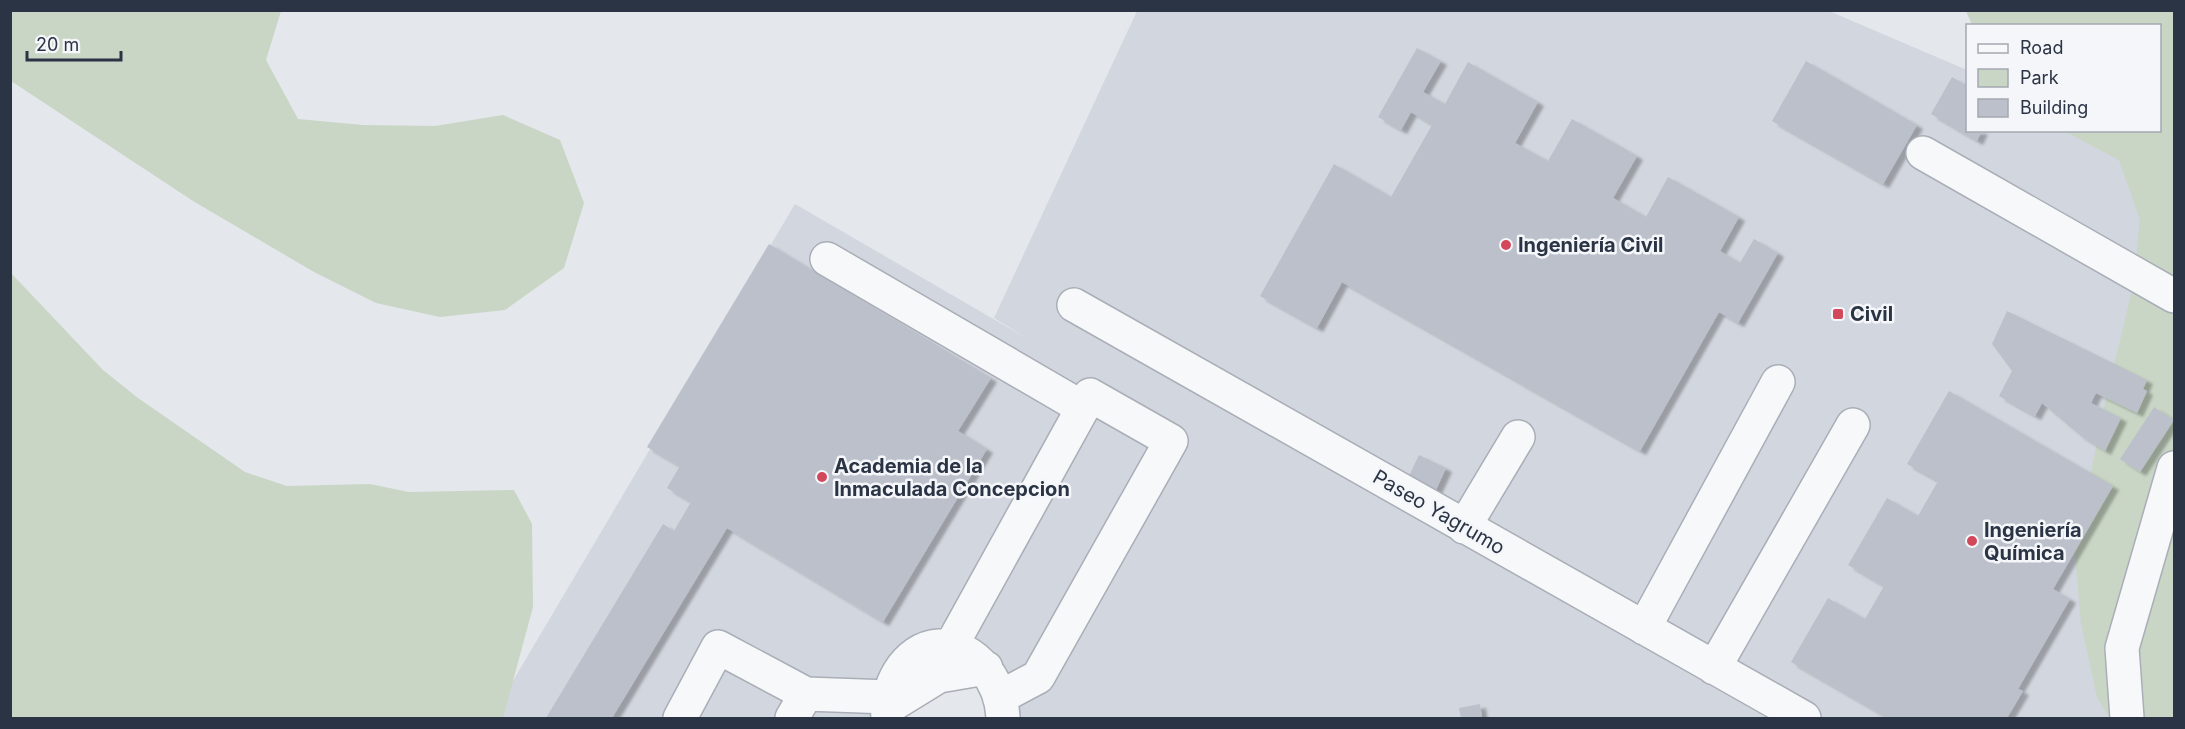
<svg xmlns="http://www.w3.org/2000/svg" width="2185" height="729" font-family="Inter,sans-serif">
	<style>
		.built { fill: #d2d6de }
		.green { fill: #c9d6c5 }
		.building { fill: #bbc0ca; filter: url(#shadow) }
		.lines { fill: none; stroke-linecap: round; stroke-linejoin: round }
		.minor-casing { stroke: #a9aeb7; stroke-width: 36 }
		.minor { stroke: #f7f8fa; stroke-width: 33 }
		.poi-dot { fill: #d1495b; stroke: #f4f6f9; stroke-width: 2 }
		.labels { text-anchor: middle; dominant-baseline: central; stroke-width: 5; stroke-linejoin: round; paint-order: stroke }
		.poi-label { font-size: 20px; font-weight: bold; fill: #2b3445; stroke: #f4f6f9; text-anchor: start }
		.street-label { font-size: 20px; fill: #2b3445; stroke: #f4f6f9 }
	</style>
	<defs>
		<filter id="shadow"><feDropShadow dx="6" dy="4" stdDeviation="1.5" flood-color="#0004"/></filter>
	</defs>
	<rect width="100%" height="100%" fill="#e4e7ec"/>
	<path class="built" d="M1137 11H1829L1967 70 1968 130 2111 131 2174 158V718H1011L945 621 875 718H491L795 204 1028 339 994 318Z"/>
	<path class="green" d="M10 11H281L266 60 298 119 363 125 435 126 503 115 560 140 584 203 564 268 505 310 440 317 376 303 314 272 193 201 11 81Z
		M1966 11H2174V718H2110L2097 698 2081 623 2075 556 2102 416 2133 286 2140 220 2119 160 2064 131 2160 130V26L1972 25Z
		M10 272 103 370 138 398 245 472 287 486 370 484 409 492 514 490 532 524 533 607 503 718H11Z"/>
	<path class="building" d="M1417 48 1441 61 1423 92 1445 104 1468 62 1538 102 1515 143 1548 161 1572 119 1637 156 1613 198 1646 217 1668 177 1739 217 1720 251 1740 263 1754 239 1778 253 1738 323 1719 312 1640 451 1342 282 1317 328 1260 296 1334 164 1391 197 1432 125 1411 112 1401 130 1378 117Z
		M1806 61 1917 125 1883 184 1772 121Z
		M1952 77 1968 86V130H1982L1977 141 1931 114Z
		M769 244 991 378 958 431 987 449 883 622 727 528 612 718H546L663 524 674 531 691 502 667 488 680 466 647 447Z
		M2007 311 2147 380 2143 389 2147 391 2137 413 2096 393 2091 403 2121 418 2105 451 2081 436 2042 403 2035 416 1999 396 2012 371 1992 344Z
		M1949 391 2113 486 2053 589 2070 599 2018 689 2023 691 2007 718H1888L1791 662 1828 598 1865 619 1884 586 1848 565 1887 498 1918 516 1938 481 1907 464Z
		M2154 407 2174 420 2140 472 2120 459Z
		M1419 455 1446 468 1434 494 1407 480Z
		M1480 704 1482 718H1461L1459 708Z"/>
	<g class="lines">
		<defs>
			<path id="minor" d="M1923 153 2174 296
				M827 259 1083 408
				M1074 305 1804 718
				M1464 527 1518 437
				M1644 628 1778 382
				M950 648 1090 395 1171 441 1038 677 1002 696
				M1714 668 1853 425
				M887 708 939 676 986 668
				M680 718 718 647 806 694 889 697
				M792 718 806 694
				M888 718C885 689 904 648 939 646 977 645 1001 683 1003 717
				M2127 718 2122 648 2174 468"/>
		</defs>
		<use href="#minor" class="minor-casing"/>
		<use href="#minor" class="minor"/>
	</g>
	<g class="poi-dot">
		<circle cx="1506" cy="245" r="6"/>
		<rect x="1832" y="308" width="12" height="12" rx="3"/>
		<circle cx="822" cy="477" r="6"/>
		<circle cx="1972" cy="541" r="6"/>
	</g>
	<g class="labels">
		<g class="poi-label">
			<text x="1518" y="245">Ingeniería Civil</text>
			<text x="1850" y="314">Civil</text>
			<text x="834" y="466">Academia de la<tspan x="834" dy="23">Inmaculada Concepcion</tspan></text>
			<text x="1984" y="530">Ingeniería<tspan x="1984" dy="23">Química</tspan></text>
		</g>
		<g class="street-label">
			<text transform="translate(1439 512) rotate(30)">Paseo Yagrumo</text>
		</g>
	</g>
	<rect width="2185" height="729" fill="none" stroke="#2b3445" stroke-width="24"/>
	<rect x="1966" y="24" width="195" height="108" fill="#f4f6f9" stroke="#a4a8b1" stroke-width="1.5"/>
	<rect x="1978" y="44" width="30" height="9" fill="#f7f8fa" stroke="#a4a8b1" stroke-width="1.5"/>
	<text x="2020" y="54" font-size="18" fill="#2b3445">Road</text>
	<rect x="1978" y="69" width="30" height="18" fill="#c9d6c5" stroke="#a4a8b1" stroke-width="1.5"/>
	<text x="2020" y="84" font-size="18" fill="#2b3445">Park</text>
	<rect x="1978" y="99" width="30" height="18" fill="#bbc0ca" stroke="#a4a8b1" stroke-width="1.5"/>
	<text x="2020" y="114" font-size="18" fill="#2b3445">Building</text>
	<path d="M27 51v9h94v-9" fill="none" stroke="#2b3445" stroke-width="3"/>
	<text x="36" y="51" font-size="18" fill="#2b3445" stroke="#f4f6f9" stroke-width="4.5" paint-order="stroke">20 m</text>
</svg>
